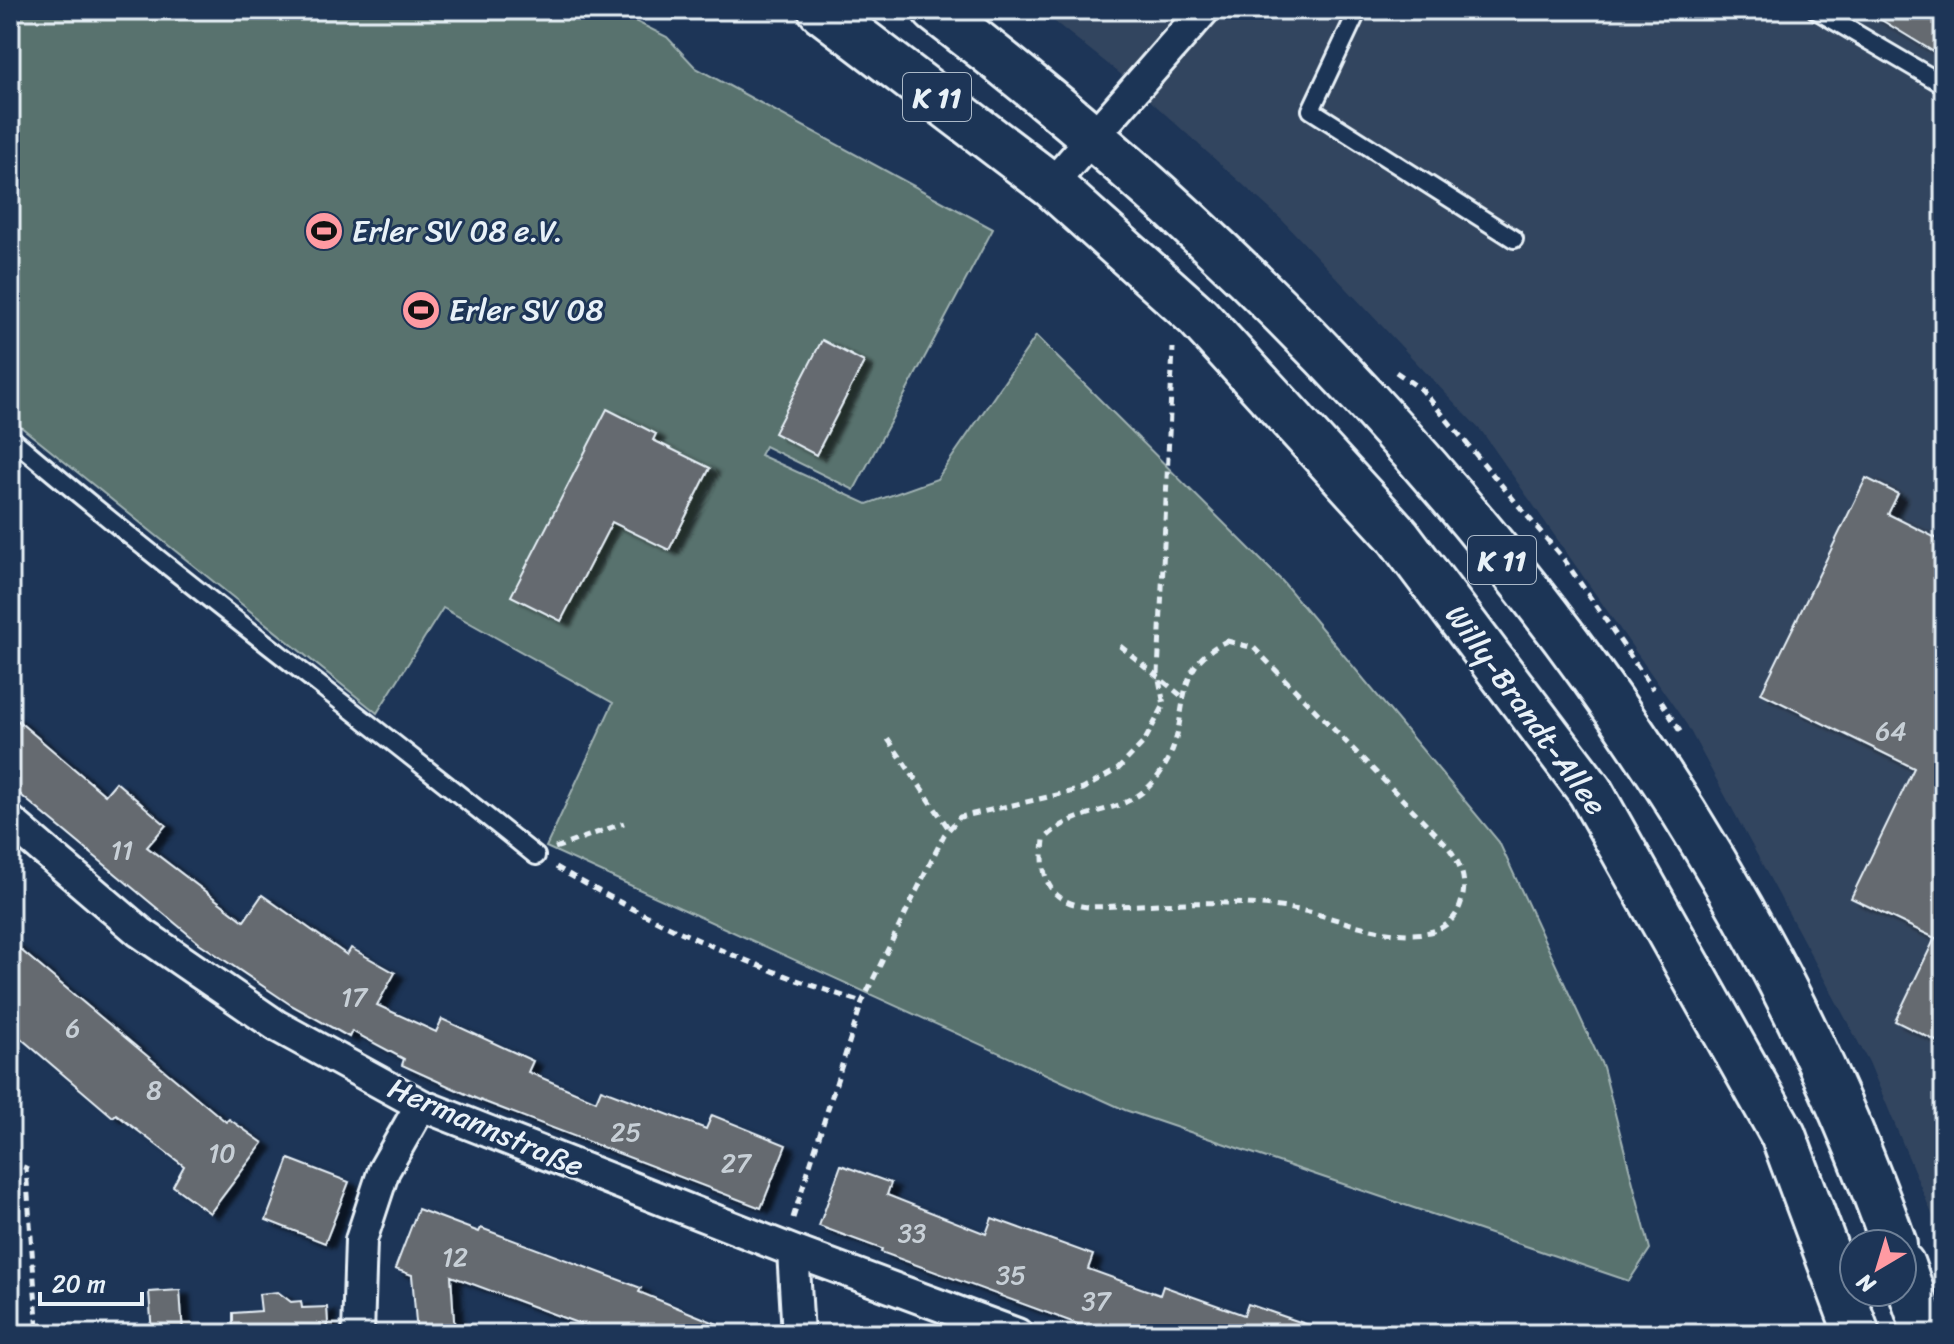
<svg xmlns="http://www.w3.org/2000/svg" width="1954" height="1344" font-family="Sriracha,sans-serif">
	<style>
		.built { fill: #33455e }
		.green { fill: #58726e; stroke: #a0b2b3; stroke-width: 2 }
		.building { fill: #656a70; stroke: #e8f1f8; stroke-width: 2; filter: url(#shadow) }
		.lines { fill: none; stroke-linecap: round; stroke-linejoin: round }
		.service-casing { stroke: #e8f1f8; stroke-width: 22 }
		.minor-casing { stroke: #e8f1f8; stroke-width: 36 }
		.primary-casing { stroke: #e8f1f8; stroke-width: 50 }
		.path { stroke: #e8f1f8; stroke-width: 5; stroke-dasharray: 8 6; stroke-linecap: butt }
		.service { stroke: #1d3557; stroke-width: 16 }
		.minor { stroke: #1d3557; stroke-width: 30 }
		.primary { stroke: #1d3557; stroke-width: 44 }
		.labels { text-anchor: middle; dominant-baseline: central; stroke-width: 6; stroke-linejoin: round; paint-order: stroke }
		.number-label { font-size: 26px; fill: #c7cfd6 }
		.shield { fill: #1d3557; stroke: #abb9c8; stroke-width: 2 }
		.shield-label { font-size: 28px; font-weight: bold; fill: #e8f1f8 }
		.poi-label { font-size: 30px; fill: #e8f1f8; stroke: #1d3557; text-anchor: start }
		.street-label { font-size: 30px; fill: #e8f1f8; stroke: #1d3557 }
	</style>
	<defs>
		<filter id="shadow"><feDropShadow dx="9" dy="5" stdDeviation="2" flood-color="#0009"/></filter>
	</defs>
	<rect width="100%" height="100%" fill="#1d3557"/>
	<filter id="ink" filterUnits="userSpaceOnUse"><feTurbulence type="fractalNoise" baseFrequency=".0125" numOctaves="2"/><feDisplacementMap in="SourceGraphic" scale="16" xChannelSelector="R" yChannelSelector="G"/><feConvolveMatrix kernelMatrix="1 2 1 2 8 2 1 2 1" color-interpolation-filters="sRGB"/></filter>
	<g filter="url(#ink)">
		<path class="built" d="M1040 10H1944V1243L1869 1062 1687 725 1483 433 1282 220 1123 76Z"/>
		<path class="green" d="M10 10H613L667 37 696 68 993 229 854 490 765 446 760 455 867 504 937 479 1036 336 1283 582 1499 842 1603 1067 1650 1249 1629 1281 1125 1110 546 847 613 703 443 608 377 713 10 418Z"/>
		<path class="building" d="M1865 10H1944V58Z
			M822 340 864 362 816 455 774 433Z
			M607 409 656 434 653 440 710 468 669 550 612 522 561 621 511 596Z
			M1866 478 1898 494 1888 514 1944 542V1045L1895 1021 1935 938 1851 898 1914 768 1761 693Z
			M10 714 105 795 116 782 166 825 147 847 244 921 262 895 347 955 351 948 395 973 377 1005 436 1032 442 1019 533 1061 528 1072 596 1101 601 1089 706 1129 712 1115 786 1145 761 1208 477 1099 402 1065 404 1059 352 1031 349 1037 291 1005 199 943 10 786Z
			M10 941 226 1122 229 1119 263 1143 210 1213 173 1186 184 1166 116 1114 113 1117 10 1029Z
			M289 1159 349 1182 325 1243 266 1220Z
			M841 1165 891 1183 887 1195 986 1234 992 1218 1093 1255 1088 1269 1160 1295 1163 1286 1244 1315 1248 1304 1323 1330 1322 1334H1105L881 1252 882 1249 819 1226Z
			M418 1209 479 1232 481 1228 641 1288 639 1292 742 1334H607L451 1276 455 1334H417L412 1275 395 1269Z
			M180 1290 183 1334H152L149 1292Z
			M278 1292 291 1302 301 1301 302 1308 327 1307 328 1323 322 1334H233V1313L261 1311 259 1294Z"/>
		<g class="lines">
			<defs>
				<path id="service" d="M1358 10 1311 110 1514 239
					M1816 10 1944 85
					M10 437C181 582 362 715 536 856"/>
				<path id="minor" d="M1051 185 1204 10
					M10 821 140 932 277 1026 421 1105 793 1251 1017 1334
					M793 1251 798 1334
					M358 1334 361 1240 384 1170 421 1105"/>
				<path id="primary" d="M821 10 1051 185 1198 317 1398 536 1590 791 1783 1135 1857 1334
					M935 10C1348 325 1719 749 1894 1244
					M1902 1265 1926 1334"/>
			</defs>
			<use href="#service" class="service-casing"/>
			<use href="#minor" class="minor-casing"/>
			<use href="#primary" class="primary-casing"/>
			<path class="path" d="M1396 372 1422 390 1565 561 1653 689
				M1227 641 1254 648 1446 844C1461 864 1469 881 1460 906 1440 960 1347 921 1309 912 1290 908 1268 905 1248 904 1196 900 1141 906 1088 907 1047 902 1040 876 1044 840 1082 798 1135 825 1168 760 1191 714 1170 666 1227 641Z
				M1120 646 1184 698
				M1661 701 1681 733
				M888 739 949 829
				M555 848 624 823
				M556 867C654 924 754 968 862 1002
				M10 1162 26 1168 38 1334
				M793 1218 862 1002 944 835 960 817 1083 789 1118 769 1144 742 1164 705 1158 674 1173 348"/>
			<use href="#service" class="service"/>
			<use href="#minor" class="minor"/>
			<use href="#primary" class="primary"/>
		</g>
	</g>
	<defs>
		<symbol id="stadium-disc" viewBox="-11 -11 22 22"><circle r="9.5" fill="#ff9aa2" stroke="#1d3557"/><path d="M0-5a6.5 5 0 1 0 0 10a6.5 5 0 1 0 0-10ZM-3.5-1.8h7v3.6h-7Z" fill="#111"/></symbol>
	</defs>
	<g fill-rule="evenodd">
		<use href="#stadium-disc" x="302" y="209" width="44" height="44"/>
		<use href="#stadium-disc" x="399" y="288" width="44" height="44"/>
	</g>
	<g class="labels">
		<g class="number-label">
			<text x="1891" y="731">64</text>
			<text x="122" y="850">11</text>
			<text x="354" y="997">17</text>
			<text x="73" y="1028">6</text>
			<text x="154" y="1090">8</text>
			<text x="626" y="1132">25</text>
			<text x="222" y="1153">10</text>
			<text x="736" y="1163">27</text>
			<text x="912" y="1233">33</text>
			<text x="455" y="1257">12</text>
			<text x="1011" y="1275">35</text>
			<text x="1096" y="1301">37</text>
		</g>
		<g class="shield">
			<rect x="903" y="73" width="68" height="48" rx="6"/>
			<rect x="1468" y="536" width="68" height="48" rx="6"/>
		</g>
		<g class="shield-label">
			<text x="937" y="97">K 11</text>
			<text x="1502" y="560">K 11</text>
		</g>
		<g class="poi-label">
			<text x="352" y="231">Erler SV 08 e.V.</text>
			<text x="449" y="310">Erler SV 08</text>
		</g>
		<g class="street-label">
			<text transform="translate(1526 710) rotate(54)">Willy-Brandt-Allee</text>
			<text transform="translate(486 1127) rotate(23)">Hermannstraße</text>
		</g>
	</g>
	<rect width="1954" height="1344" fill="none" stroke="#1d3557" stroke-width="40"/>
	<rect x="20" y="20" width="1914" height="1304" fill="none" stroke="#e8f1f8" stroke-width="3" filter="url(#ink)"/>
	<g transform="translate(1878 1268) rotate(218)"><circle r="38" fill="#1d3557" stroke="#6e8097" stroke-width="2"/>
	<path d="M0-6L14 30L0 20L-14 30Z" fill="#ff9aa2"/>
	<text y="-12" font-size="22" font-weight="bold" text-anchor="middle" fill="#e8f1f8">N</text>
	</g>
	<path d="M40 1292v12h102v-12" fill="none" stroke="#e8f1f8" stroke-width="4"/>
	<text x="52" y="1292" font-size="24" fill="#e8f1f8" stroke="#1d3557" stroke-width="6" paint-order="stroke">20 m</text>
</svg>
